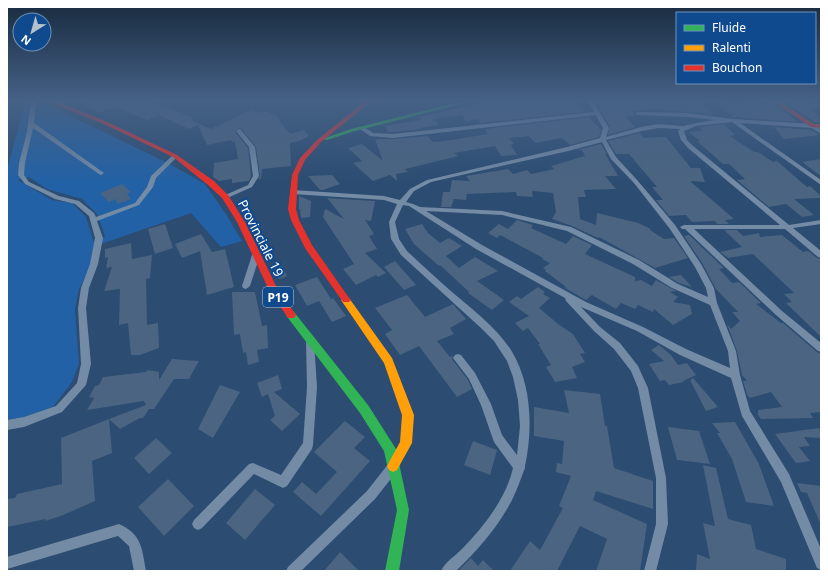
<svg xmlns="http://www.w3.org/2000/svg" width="828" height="578" font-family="'Noto Sans',sans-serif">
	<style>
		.green { fill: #2261a5; fill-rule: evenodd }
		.building { fill: #4a6481 }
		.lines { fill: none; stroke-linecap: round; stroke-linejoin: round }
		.street { fill: #738ba5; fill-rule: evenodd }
		.fast { fill: #30b455; fill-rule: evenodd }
		.slow { fill: #ff9f0a; fill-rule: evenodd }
		.jam { fill: #e5322d; fill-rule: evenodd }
		.labels { text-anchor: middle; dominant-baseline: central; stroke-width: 4; stroke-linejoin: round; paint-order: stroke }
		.shield { fill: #0f4a8e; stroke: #b7c9dd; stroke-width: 1 }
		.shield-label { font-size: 12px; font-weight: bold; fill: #fff }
		.street-label { font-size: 13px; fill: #fff; stroke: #0f4a8e }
	</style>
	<rect width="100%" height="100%" fill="#2c4c71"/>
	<path class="green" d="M26 101H39L168 163 205 184 226 214 242 241 221 247 191 213 95 246 92 265 79 289 75 309 79 364 72 382 53 407 25 417 7 420V169ZM29 177 47 189 82 199 97 214 105 236 95 246 86 217 72 203 52 200 18 180Z"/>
	<path class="building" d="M77 101H152L194 118 191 120 211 129 252 109 256 113 267 111 270 114 274 113 290 134 304 130 309 136 299 141 290 143 291 166 262 169 261 179H259L260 176 256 147 242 129 238 128 235 132 248 148 251 176 249 181 232 183V179L219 181 213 177 214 163 238 159 235 141 232 142 231 140 207 145 198 125 189 129 159 115 147 120 115 107 99 113Z
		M489 101H574L584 112 480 123 478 119 466 121 462 115 434 119 439 125 420 128 421 129 393 132H388L385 126 421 120 419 117Z
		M595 101H700L714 115 690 112 651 109 652 110H632L635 116H625L635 127 608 135 610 127Z
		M746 101H771L798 122 734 117 714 102 747 103Z
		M783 101H809L821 108 810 109 817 114H815L820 117H818L821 122H815Z
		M589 117 601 130 599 137 570 145 562 138 535 143 529 136 509 138 514 144 511 145 517 155 501 156 495 146 454 153 458 156 405 169 408 172 396 174 397 181 390 175 373 181 353 163 362 161 348 148 362 144 383 161 375 139H393L427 136 433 142 445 141 488 134 485 129Z
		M724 124 735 135 730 136 754 152H758L773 162 777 161 807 187 810 186 821 196V198L794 199 814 215 802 217 786 204 769 207 737 180 745 179 729 164H723L697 141H700L689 132 702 131 700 127Z
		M774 127 811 130 820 135 784 139Z
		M640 133 644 138 666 137 691 168H700L705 182 690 181 734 219 725 220 729 224H717L715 221 692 222 686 215 669 216 656 200H663L652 187H657L629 154H616L608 141Z
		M601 144 607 154H605L618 176H605L616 189 584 190 586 197H578L580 219 596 225 597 213 638 223 651 229 650 230 664 239 674 238 688 258 655 268 599 237 598 238 572 226 552 219 556 212 553 193 532 191 533 197 517 196 516 192 467 194 466 200 454 199 451 207H441L443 192H450L452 180 470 181 466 176 508 169 513 174 527 170 531 174 554 169 551 166 585 156 582 150H577Z
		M821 159V176L802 162Z
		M332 175 340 184 323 190H320L308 176Z
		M122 184 131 192 127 194 131 199 118 204 115 199 109 202 100 193Z
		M299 196 311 201 310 217 301 218 300 209H299Z
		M327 198 375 201 371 221 365 220 374 234 369 236 377 249 365 253 386 273 378 277 376 275 356 285 343 269 354 264 323 217 325 209 344 219Z
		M517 220 533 225 531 228 566 244 573 236 592 245 585 254 635 277V281L641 280 652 286 656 280 676 291 670 292 678 297 673 302 690 305 692 314 673 325 654 309 653 312 638 305 635 309 621 303 616 309 592 295 586 300 565 288 566 287 545 271 546 270 543 268 550 263 542 259 543 258 500 235 497 238 488 233 499 224 508 229Z
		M165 224 173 248 155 254 148 229Z
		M422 224 428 233 440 243 449 238 462 246 446 256 459 268 475 257 498 271 477 281 504 300 492 310 468 293 469 292 440 265 439 266 414 244 405 229Z
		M724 230H737L743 236 759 233 760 237 782 235 803 252 808 251 817 258 821 259V337L786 303 792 302 784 294 794 293 753 254 728 258 720 252 742 247Z
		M201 234 212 252 225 249 234 287 207 295 200 251 182 258 175 244Z
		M689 235 724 268 719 269 732 283 739 282 761 303 756 304 781 323H783L817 352 821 354V412L810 413 813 418 761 419 758 415V410L782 407 771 392 750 398 747 395 743 381H747L742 375 737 351 727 324 731 329 740 321 732 312H738L716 289 702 263 684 236Z
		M131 243 132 259 152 255 150 278 146 279 147 325 158 323 159 348 140 355H131L128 323 119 325 120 289 104 291 112 267 106 268 108 257 105 258V249Z
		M395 261 416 285 404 290 384 267Z
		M282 266 287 276 279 279 274 269Z
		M681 275 692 287 679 283 669 277Z
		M317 277 331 299 333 298 346 316 332 322 319 301 307 306 295 285Z
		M538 287 545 292 543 294 550 298 539 308 558 324 573 334 585 353 580 354 585 362 572 367 577 378 555 382 546 367 551 365 538 344H540L528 328 523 331 515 323 529 316 509 302 517 296 521 299Z
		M232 292H255L262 326 267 325 268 348 257 350 259 362 248 365 246 352 243 353 240 334 234 335Z
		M407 295 425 317 453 304 466 319 450 328 454 334 437 341 450 357 453 356 452 359 468 380 472 389 457 397 419 346 400 355 385 334 392 330 375 308Z
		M659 345 671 355 678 365 687 363 696 375 683 381 684 382 669 385 665 380 660 381 649 364 664 361 651 350Z
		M172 359 199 361 189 379H174L154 409H149L143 418H140L120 429 109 419 146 405 144 401 87 410 94 398 89 397 95 386 99 385 103 377 146 372 148 370 159 372V380Z
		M278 375 282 389 274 392 300 414 282 431 270 420 275 416 268 394 262 397 257 383Z
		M693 378 718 407 706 411 690 380Z
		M220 385 240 392 213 438 198 429Z
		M564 390 600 394 605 426H607L614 468 653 481V509L596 491 593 500 647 524 640 571H596L607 539 580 526 557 571H510L530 541 540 550 563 508 559 506 571 476 556 472 557 463 562 464 564 441 534 436V407L569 413Z
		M109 419 112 453 92 461 95 501 61 516 45 521 46 519 7 527V499L15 498 17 494 62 484 61 438Z
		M345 421 365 437 354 448 370 461 321 516 293 492 302 482 316 494 337 472 314 452Z
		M735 422 759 464 774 506 746 502 732 459 717 433H720L712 423Z
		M668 427 699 431 710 464 677 460Z
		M819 428 821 432V438L804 437 810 446 799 447 810 461 796 463 775 434Z
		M156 438 172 453 149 474 134 458Z
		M473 441 497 450 490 475 464 465Z
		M703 465 716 468 728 519 751 525 756 549 786 559V571H696L697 554 710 559 703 523 715 526Z
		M168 479 194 506 164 536 138 507Z
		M797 483 821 486V525L807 493 801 492Z
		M255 489 275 505 245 540 226 523Z
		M340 552 359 571H324Z
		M471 558 478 566 483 560 494 571H458Z"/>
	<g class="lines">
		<path class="street" d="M31 101H36L34 123 104 173 101 175 99 174 33 128 25 163 24 175 29 182 59 196 79 201 94 213 96 217 135 203 147 187 151 176 173 155H177L178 156 156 178 153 187 139 205 97 221 103 238 98 264 89 288 86 308 91 364 86 385 62 412 24 427 7 430V420L24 417 56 406 77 383 81 364 78 308 81 288 90 264 95 238 89 216 75 204 55 199 25 184 18 175 19 163 27 132Z
			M588 101H593L609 128 606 137 641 127 658 124 683 126 696 123 715 120 687 117 636 115V113L638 112 687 113 734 119 813 124 821 129V134L812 128 740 123 821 180V185L732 122 696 126 684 131 687 140 692 145 789 225 821 220V224L793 228 821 251V258L818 257 785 229H694L782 311 821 343V352L818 351 776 315 685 229H682L680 227 684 225H780L688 148 681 140 678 131 680 129 658 128 642 131 606 140 616 157 638 181 675 225 701 264 714 288 717 303 736 351 740 375 750 411 789 474 821 549V570L817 568 781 482 742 416 731 378 680 355 637 331 581 307 600 327 620 343 638 366 648 388 666 478 668 524 656 571H644L656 524V478L638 388 631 371 614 349 594 331 566 301 565 298 476 249 409 206 403 205 395 222 399 239 407 251C422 265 437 279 452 292 473 310 496 327 511 350 532 384 533 429 525 466V468C521 478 517 490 512 500 498 527 478 550 456 571H441C445 562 455 556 462 549 484 526 506 499 513 468L494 442 481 405 469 379 453 358 455 355 458 354 461 355 475 373 491 404 502 435 517 455 520 426 518 400 513 377 507 361 494 341 481 328 401 255 391 239 389 222 397 204 384 200 293 194 290 192 293 190 384 196 400 200 410 189 427 180 567 147 600 138 603 128 596 115 393 138 370 136 360 129V127H364L373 133 393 134 594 112ZM602 142 611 159 634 183 670 229 695 267 706 288 708 297 678 284 639 260 571 227 502 211 420 207 413 204 406 202 414 191 431 182 568 151ZM426 211 502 215 567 231 633 264 672 288 710 305 728 351 730 368 686 349 643 327 586 302 482 245Z
			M239 129 241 130 255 147 259 176 252 187 225 199 222 197 223 196 248 185 253 176 249 147 236 131Z
			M256 252 260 255 250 286 246 289 243 288 242 286 252 255Z
			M310 337 313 338 314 341 317 387 313 445 312 449 287 486 283 488 254 474 202 528 198 530 194 528 192 524 194 520 249 464 253 463 281 475 303 443 307 387 306 341 307 338Z
			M393 462 397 463 398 467 397 471 375 499 301 571H286L288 567 367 491 389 463Z
			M119 524C142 534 142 549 146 571H134L129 546 118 536 7 569V557Z"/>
		<path class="fast" d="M463 101H473L355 131 327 140 322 139 351 129Z
			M291 311 294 312 368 405 396 449 409 510 399 571H385L397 510 384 451 360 413 288 318 286 315 288 312Z"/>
		<path class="slow" d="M346 297 349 298 392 358 414 415 412 443 397 470 393 472 389 470 387 466 400 442 402 415 384 363 341 300 343 298Z"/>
		<path class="jam" d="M48 101H56L112 124 177 155 214 181 228 195 245 222 276 286 296 315 294 318H288L268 288 237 222 222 198 208 185 173 157 108 126Z
			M365 101H372L321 142 305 160 298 175 296 209 299 220 312 245 349 298 351 300 349 302H343L305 248 291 220 288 209 292 175 300 158 317 140Z
			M772 101H779L814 124H821V128L811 127Z"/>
	</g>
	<linearGradient id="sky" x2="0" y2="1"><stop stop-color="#182a3e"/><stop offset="0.55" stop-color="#456186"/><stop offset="1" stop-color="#456186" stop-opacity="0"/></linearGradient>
	<rect width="828" height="182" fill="url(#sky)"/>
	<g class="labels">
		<rect class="shield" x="263" y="287" width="30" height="20" rx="3"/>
		<g class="shield-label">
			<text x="278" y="297">P19</text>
		</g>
		<g class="street-label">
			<text transform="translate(261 238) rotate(63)">Provinciale 19</text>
		</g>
	</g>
	<rect width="828" height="578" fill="none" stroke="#ffffff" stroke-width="16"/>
	<rect x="676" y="12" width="140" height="72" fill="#0f4a8e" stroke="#6f92bb"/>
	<rect x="684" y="25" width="20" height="6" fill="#30b455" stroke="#6f92bb"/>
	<text x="712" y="32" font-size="12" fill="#ffffff">Fluide</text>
	<rect x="684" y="45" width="20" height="6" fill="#ff9f0a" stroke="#6f92bb"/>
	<text x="712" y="52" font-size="12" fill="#ffffff">Ralenti</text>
	<rect x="684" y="65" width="20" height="6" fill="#e5322d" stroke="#6f92bb"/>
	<text x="712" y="72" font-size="12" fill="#ffffff">Bouchon</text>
	<g transform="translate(32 32) rotate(217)"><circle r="19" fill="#0f4a8e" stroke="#6f92bb"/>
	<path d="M0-3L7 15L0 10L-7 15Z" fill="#b5c0cd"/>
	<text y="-6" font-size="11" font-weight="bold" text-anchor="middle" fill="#ffffff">N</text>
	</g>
</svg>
